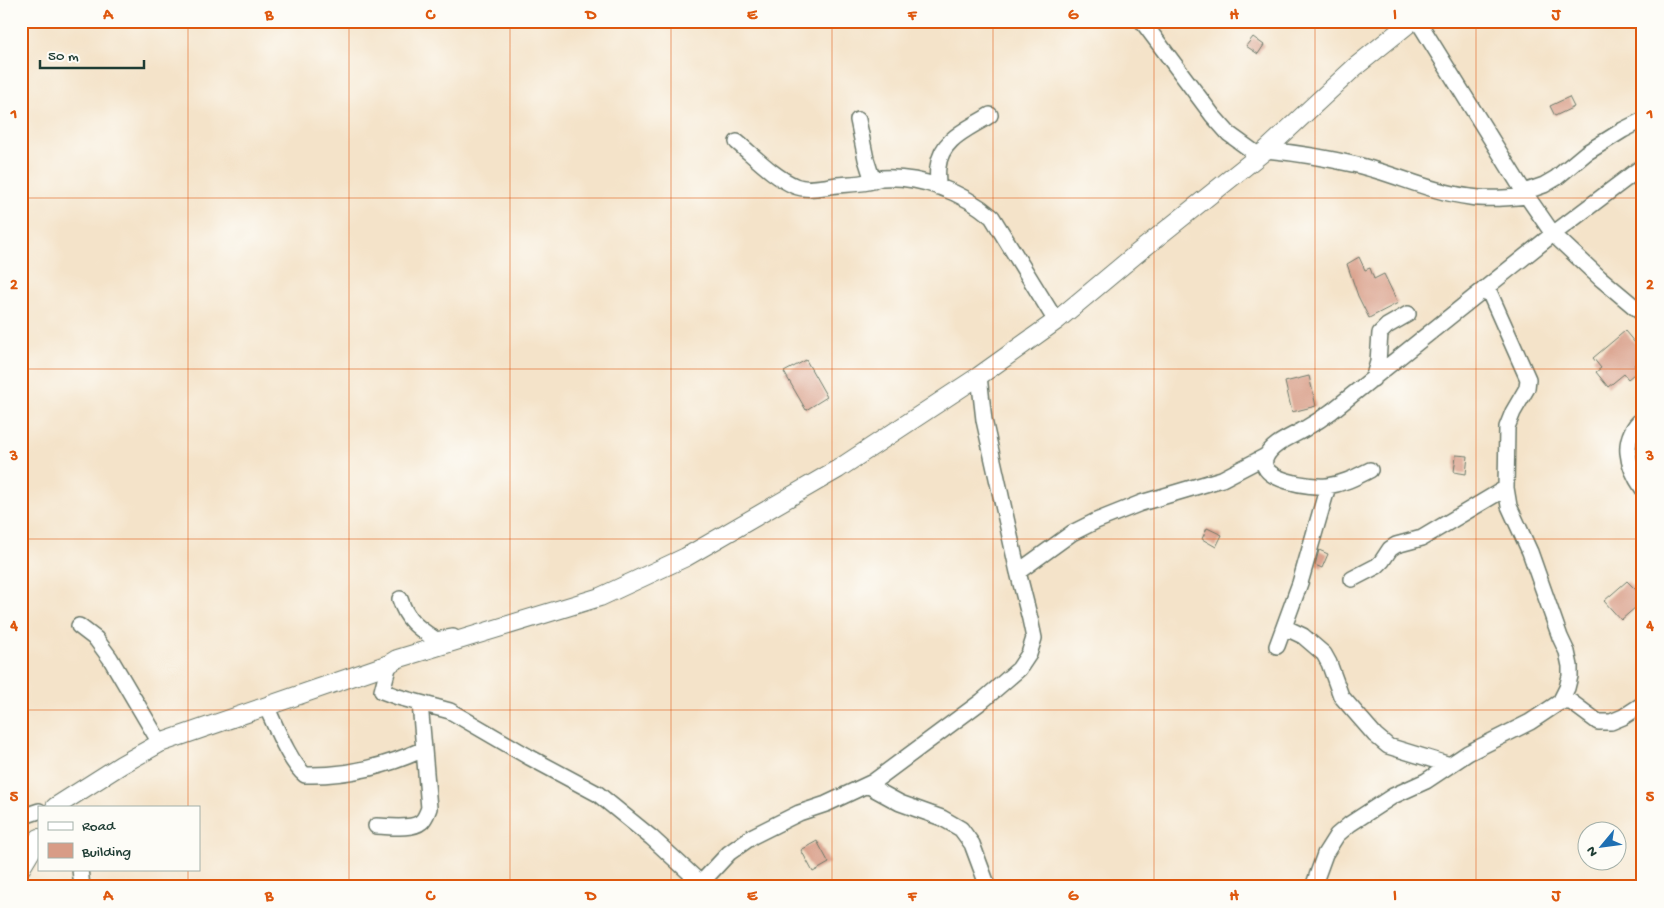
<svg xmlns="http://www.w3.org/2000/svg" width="1664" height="908" font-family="'Gochi Hand',sans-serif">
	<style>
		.building { fill: #d89c86 }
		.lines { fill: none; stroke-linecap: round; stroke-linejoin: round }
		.minor-casing { stroke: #6a7768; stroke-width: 18 }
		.tertiary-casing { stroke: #6a7768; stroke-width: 20 }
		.minor { stroke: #fff; stroke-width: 15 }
		.tertiary { stroke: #fff; stroke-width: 18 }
		.grid { fill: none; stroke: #de580e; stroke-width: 1; stroke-opacity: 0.55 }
		.neatline { fill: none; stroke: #de580e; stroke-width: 2 }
		.grid-label { font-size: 16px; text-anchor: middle; font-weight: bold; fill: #de580e }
	</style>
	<rect width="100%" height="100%" fill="#fdfcf7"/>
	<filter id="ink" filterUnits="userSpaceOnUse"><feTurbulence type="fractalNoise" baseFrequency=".02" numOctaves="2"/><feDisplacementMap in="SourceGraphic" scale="10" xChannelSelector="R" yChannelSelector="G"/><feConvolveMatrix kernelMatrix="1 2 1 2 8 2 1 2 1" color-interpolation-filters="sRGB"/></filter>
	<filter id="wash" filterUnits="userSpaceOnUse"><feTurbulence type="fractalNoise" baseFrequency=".0096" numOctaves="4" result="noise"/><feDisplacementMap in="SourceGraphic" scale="20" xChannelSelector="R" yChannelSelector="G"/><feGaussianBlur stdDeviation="1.12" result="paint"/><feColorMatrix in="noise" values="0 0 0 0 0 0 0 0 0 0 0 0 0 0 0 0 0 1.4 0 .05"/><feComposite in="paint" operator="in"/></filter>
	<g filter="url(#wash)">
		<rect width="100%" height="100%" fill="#f4e3c9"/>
		<g id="blocks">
			<path class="building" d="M1253 37 1264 45 1258 54 1246 46Z
				M1569 97 1574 107 1555 116 1550 106Z
				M1359 257 1365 270 1370 268 1374 279 1384 274 1398 303 1369 318 1358 296 1347 264Z
				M1625 331 1640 349 1637 351 1643 358 1634 365 1639 370 1628 379 1624 374 1608 387 1596 372 1601 368 1593 358Z
				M806 360 827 397 806 410 784 372Z
				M1309 376 1316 406 1292 412 1285 382Z
				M1456 455 1468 456 1466 474 1454 472Z
				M1207 528 1222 535 1216 547 1202 539Z
				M1319 550 1328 554 1322 568 1315 565Z
				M1627 581 1643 597V601L1621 620 1604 601Z
				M817 841 829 863 813 872 801 850Z"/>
		</g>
	</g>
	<g filter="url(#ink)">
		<use href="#blocks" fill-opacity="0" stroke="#6a7768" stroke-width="1"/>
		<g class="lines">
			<defs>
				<path id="minor" d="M1142 21 1213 116 1229 134 1258 155
					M1418 21 1524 192 1553 234 1600 278 1643 314
					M858 120 866 159 873 181
					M737 142C755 157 774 177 795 186 807 191 824 187 837 185 847 184 857 184 868 182 873 181 877 179 882 178 921 176 963 192 992 217L1056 321
					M1266 150C1297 153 1327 158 1357 165 1395 174 1431 192 1470 197 1489 200 1509 198 1527 196
					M938 187C938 180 937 173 938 167 941 138 969 129 990 115
					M1524 192 1544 185 1556 178 1586 153 1623 130 1643 120
					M1487 287 1528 379 1527 388 1513 412 1507 427 1506 488 1509 506 1530 552 1560 637 1567 652 1570 666V676L1567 688 1560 702
					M1373 379 1378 362 1380 333 1387 326 1408 314
					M1643 418C1619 439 1627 466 1643 489
					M1370 470C1356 477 1343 484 1327 486 1313 488 1254 480 1266 457 1272 443 1294 436 1306 428 1315 423 1324 417 1332 411L1553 234 1643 166
					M1018 572 1072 533 1096 521 1141 503 1222 479 1266 456
					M1352 579 1377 566 1382 561 1390 549 1396 545 1422 538 1506 488
					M400 599C407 621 417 627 436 640L453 637
					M79 626 96 639 110 658 160 743
					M1284 627 1303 636 1324 654 1329 663 1341 696 1375 735 1388 746 1450 765
					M1277 646 1300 583 1328 486
					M389 664 382 691 398 697 450 711 529 757 598 794 652 838 705 887
					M266 706C275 725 290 763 305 775 346 776 387 766 424 749
					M867 785 900 803 942 818 961 829 972 844 988 887
					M21 817 39 811
					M376 826C387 826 412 830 421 822 425 819 427 813 429 808L420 703
					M80 869 82 887
					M701 883 729 853 753 836 799 813 826 804 873 782 982 701 1019 669 1029 654 1034 638 1030 619 1018 572 984 420 979 376
					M1313 887 1325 854 1337 835 1350 824 1393 796 1426 781 1468 753 1530 722 1560 702H1571L1598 722H1611L1623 717 1643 704"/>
				<path id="tertiary" d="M55 807 121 765 160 743 389 664 397 659 600 597 686 557 838 469 979 376 1056 321 1135 255 1266 150 1355 67 1412 21
					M21 868 39 838"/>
			</defs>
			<use href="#minor" class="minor-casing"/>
			<use href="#tertiary" class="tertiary-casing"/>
			<use href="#minor" class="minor"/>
			<use href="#tertiary" class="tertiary"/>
		</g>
	</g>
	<path class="grid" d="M188 21V807M349 21V887M510 21V887M671 21V887M832 21V887M993 21V887M1154 21V887M1315 21V887M1476 21V887M21 198H1643M21 369H1643M21 539H1643M21 710H1643M188 869V887"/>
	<rect width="1664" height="908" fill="none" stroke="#fdfcf7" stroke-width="55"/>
	<rect x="38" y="806" width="162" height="65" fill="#fdfcf7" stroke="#a4b0a9"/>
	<rect x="48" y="822" width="25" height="8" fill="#ffffff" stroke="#a4b0a9"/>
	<text x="82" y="830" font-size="15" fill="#1f3d34">Road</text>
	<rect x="48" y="843" width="25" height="15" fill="#d89c86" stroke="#a4b0a9"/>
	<text x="82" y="856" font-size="15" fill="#1f3d34">Building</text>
	<g transform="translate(1602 846) rotate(241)"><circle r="24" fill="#fdfcf7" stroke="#a4b0a9"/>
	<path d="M0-4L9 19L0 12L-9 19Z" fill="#1f6fb2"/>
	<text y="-8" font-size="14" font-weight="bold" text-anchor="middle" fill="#1f3d34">N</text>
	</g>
	<path d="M40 60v8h104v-8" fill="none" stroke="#1f3d34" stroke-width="2.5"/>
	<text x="48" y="60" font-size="15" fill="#1f3d34" stroke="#fdfcf7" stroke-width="4" paint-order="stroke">50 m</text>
	<rect x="28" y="28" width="1608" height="852" class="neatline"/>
	<g class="grid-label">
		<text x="108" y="19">A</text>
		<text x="269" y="19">B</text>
		<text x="430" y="19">C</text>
		<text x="591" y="19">D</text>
		<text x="752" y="19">E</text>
		<text x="912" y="19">F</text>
		<text x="1073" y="19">G</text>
		<text x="1234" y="19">H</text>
		<text x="1395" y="19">I</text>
		<text x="1556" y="19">J</text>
		<text x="14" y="118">1</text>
		<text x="1650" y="118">1</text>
		<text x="14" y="289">2</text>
		<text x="1650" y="289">2</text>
		<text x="14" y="460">3</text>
		<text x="1650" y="460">3</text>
		<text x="14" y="630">4</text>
		<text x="1650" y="630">4</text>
		<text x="14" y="801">5</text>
		<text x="1650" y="801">5</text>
		<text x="108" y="900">A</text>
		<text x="269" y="900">B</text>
		<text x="430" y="900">C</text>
		<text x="591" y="900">D</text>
		<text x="752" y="900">E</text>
		<text x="912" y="900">F</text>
		<text x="1073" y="900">G</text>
		<text x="1234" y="900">H</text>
		<text x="1395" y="900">I</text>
		<text x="1556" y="900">J</text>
	</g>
</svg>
